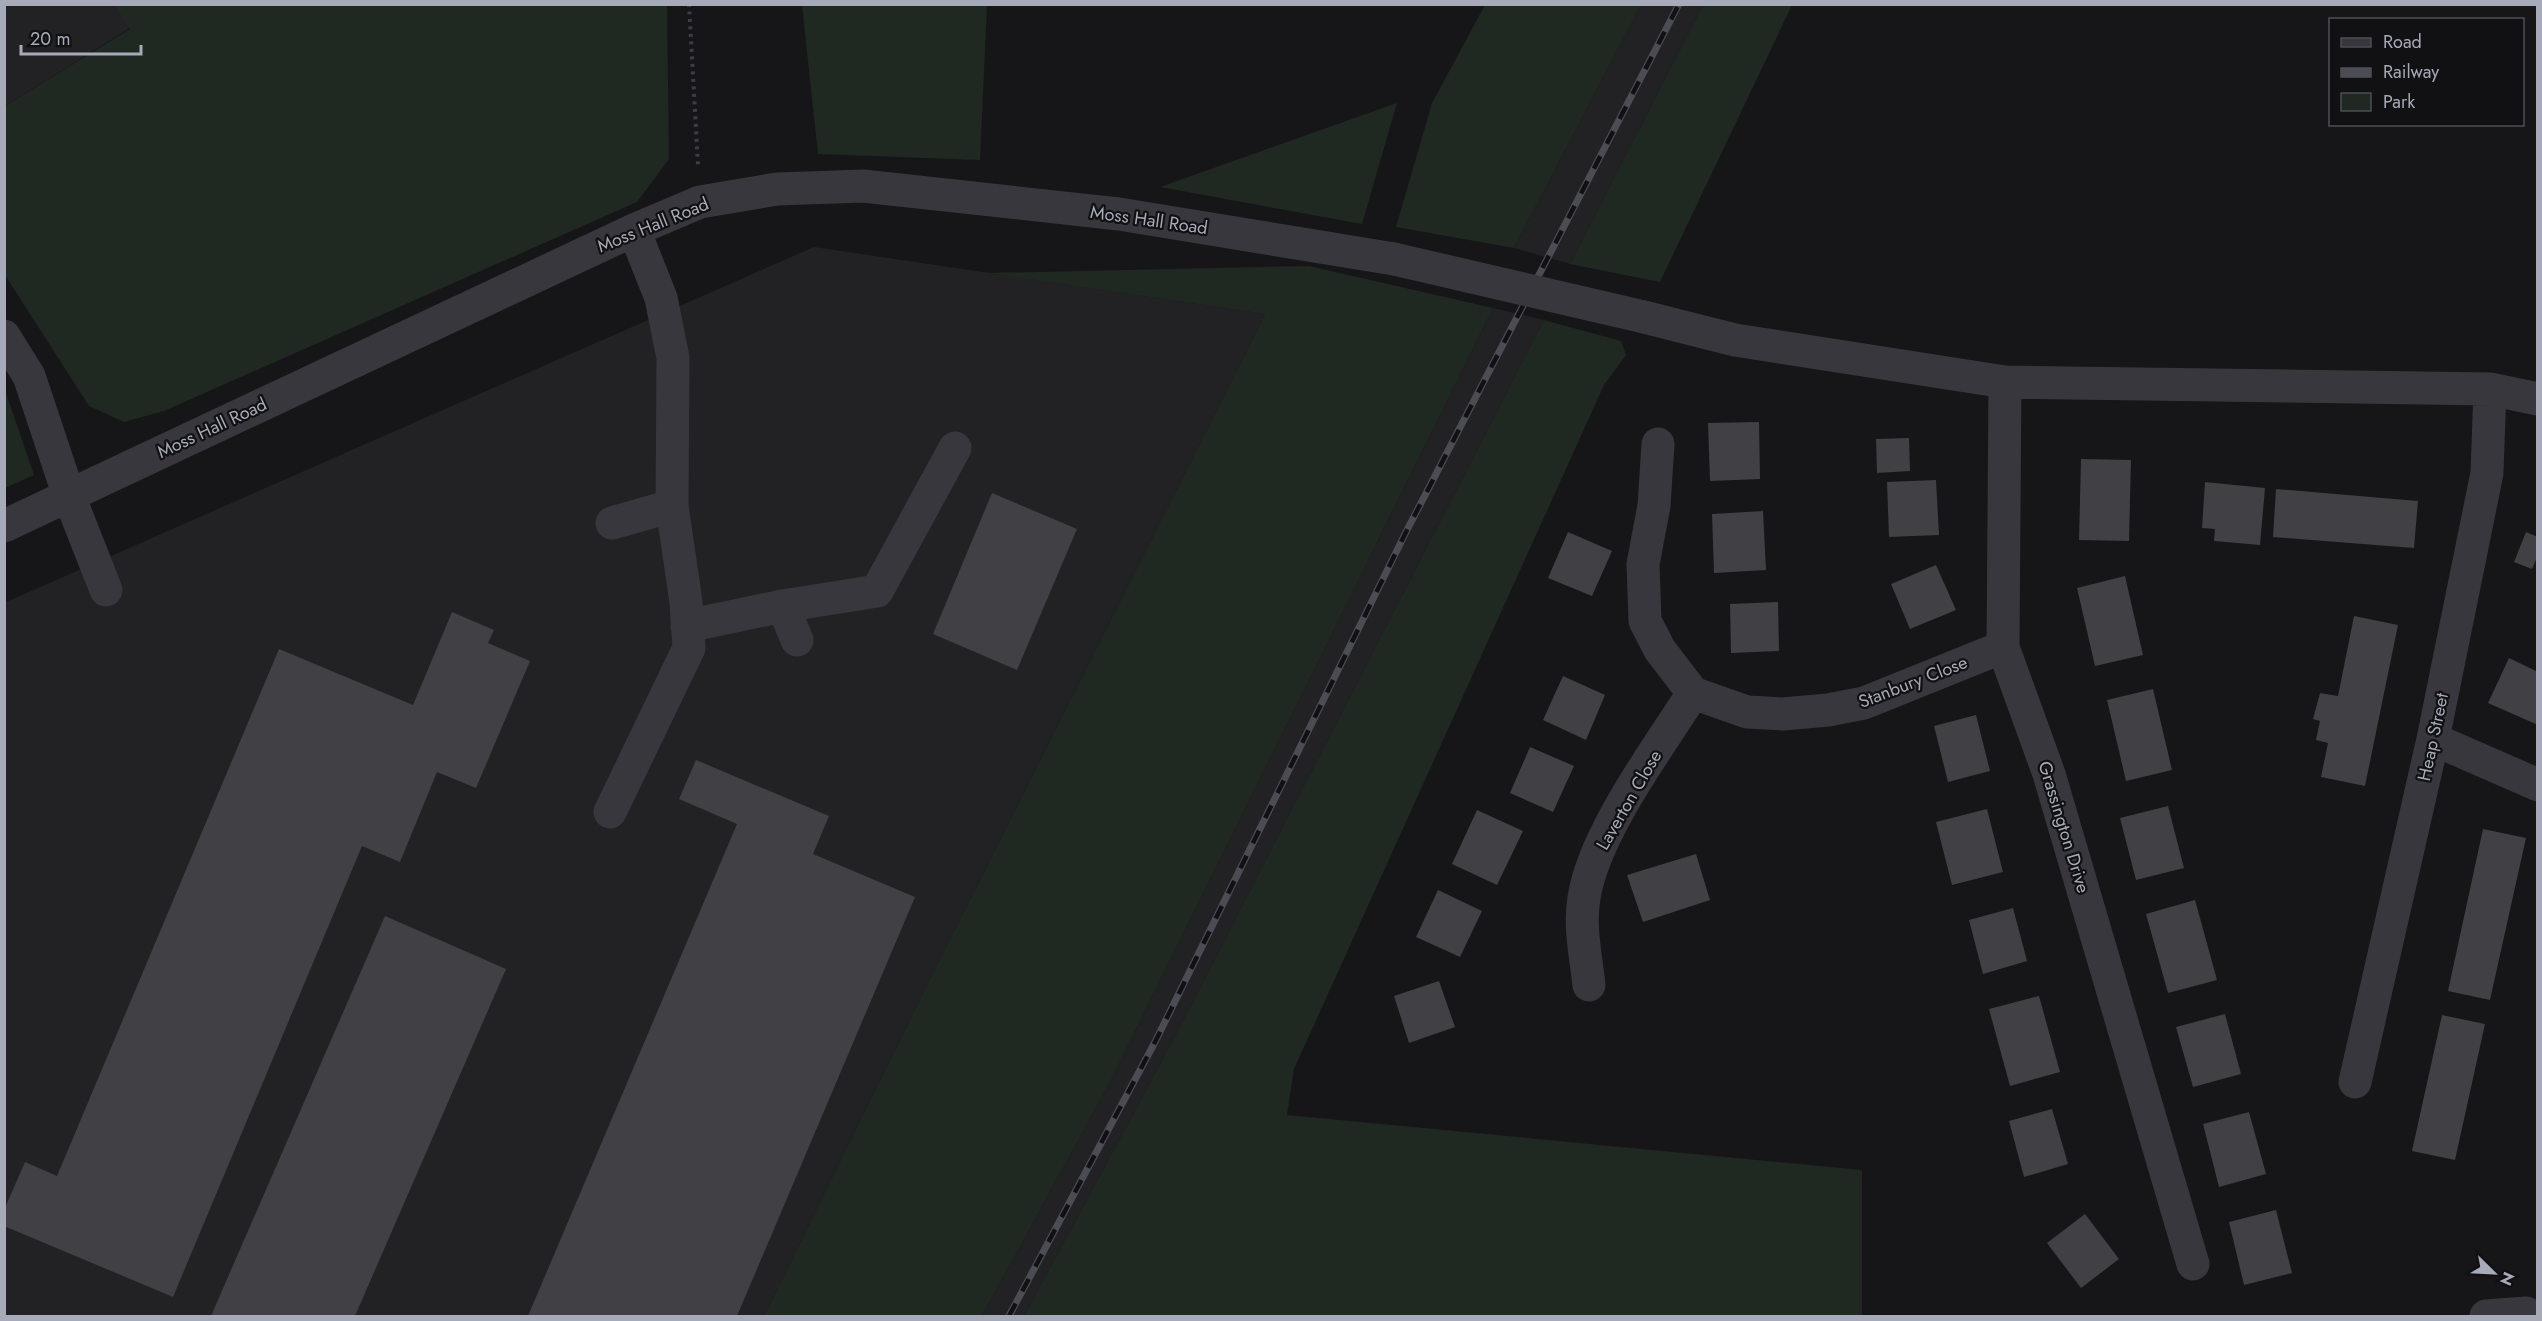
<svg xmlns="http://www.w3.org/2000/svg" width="2542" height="1321" font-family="Jost,sans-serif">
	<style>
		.built { fill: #222225 }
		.green { fill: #202822 }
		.building { fill: #404045 }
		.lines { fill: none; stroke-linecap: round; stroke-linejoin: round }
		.path { stroke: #3d3e44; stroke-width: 4; stroke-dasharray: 3 4.5; stroke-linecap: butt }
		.minor { stroke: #37373d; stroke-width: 33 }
		.rail-casing { stroke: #4b4c54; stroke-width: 7 }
		.rail { stroke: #111113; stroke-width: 4.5; stroke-dasharray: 14; stroke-linecap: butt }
		.minor-bridge { stroke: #37373d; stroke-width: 33 }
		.labels { text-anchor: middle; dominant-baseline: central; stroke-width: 4.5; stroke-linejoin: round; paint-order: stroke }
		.street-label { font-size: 18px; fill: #a7aab8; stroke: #111113 }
	</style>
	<rect width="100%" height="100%" fill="#161618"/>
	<path class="built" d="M5 5H114L130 28 5 106Z
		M1641 5H1703L1570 264 1514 248Z
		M814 247 1265 314 925 989 764 1316H5L4 603Z
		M1493 308 1544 320 1171 1044 1024 1316H982L1108 1086Z"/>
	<path class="green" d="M114 5H667L669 159 637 202 164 411 124 422 89 406 5 275V106L130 29Z
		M802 5H987L980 160 818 154Z
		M1485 5H1641L1514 248 1396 227 1432 103Z
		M1703 5H1792L1660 282 1570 264Z
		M1397 103 1362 224 1160 187Z
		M1309 266 1493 308 1108 1086 982 1316H764L925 989 1265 314 988 273Z
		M1544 320 1621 341 1626 355 1604 385 1294 1069 1287 1115 1862 1170V1316H1024L1171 1044Z
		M4 387 34 475 5 488H4Z"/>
	<path class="building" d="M1759 422 1760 479 1710 481 1708 423Z
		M1909 438 1910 471 1877 473 1876 439Z
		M2081 459 2131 460 2129 541 2079 540Z
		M1936 480 1939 535 1889 537 1887 482Z
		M2205 482 2265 488 2260 545 2214 541 2215 529 2202 528Z
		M2276 489 2418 501 2414 548 2273 537Z
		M992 493 1077 529 1017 670 933 634Z
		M1763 511 1766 570 1714 573 1712 514Z
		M1568 532 1612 551 1592 596 1548 578Z
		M2526 532 2538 537V555L2532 569 2514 562Z
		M1936 565 1956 610 1910 629 1891 584Z
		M2125 576 2143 655 2095 666 2077 588Z
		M1778 602 1779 651 1731 653 1730 604Z
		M452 612 494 630 488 643 530 661 476 788 437 772 400 862 362 846 173 1297 4 1226V1210L25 1162 57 1176 279 649 413 705Z
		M2354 616 2398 625 2365 786 2321 777 2328 743 2316 740 2320 721 2313 719 2320 693 2338 696Z
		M2509 658 2538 672V725L2488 703Z
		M1563 676 1605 695 1586 740 1543 720Z
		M2153 689 2172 770 2126 781 2107 700Z
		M1976 715 1990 771 1948 782 1934 726Z
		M1530 747 1574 766 1553 812 1510 793Z
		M696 760 829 816 813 854 915 897 737 1316H528L737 824 679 799Z
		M2168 806 2184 868 2136 880 2120 818Z
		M1987 809 2003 872 1952 885 1936 822Z
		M1477 810 1523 831 1497 885 1452 864Z
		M2483 829 2526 838 2490 1000 2448 991Z
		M1696 854 1710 900 1643 922 1627 875Z
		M1438 890 1482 911 1460 957 1416 937Z
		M2195 900 2217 980 2168 993 2146 914Z
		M2013 908 2027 961 1983 974 1969 920Z
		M385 916 506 969 355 1316H211Z
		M1439 981 1455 1027 1409 1043 1394 996Z
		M2039 996 2060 1072 2010 1086 1989 1009Z
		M2225 1014 2241 1074 2193 1087 2176 1027Z
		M2442 1015 2485 1024 2455 1160 2412 1151Z
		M2052 1109 2068 1164 2024 1177 2009 1121Z
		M2249 1112 2266 1174 2219 1187 2203 1124Z
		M2276 1210 2292 1273 2244 1285 2229 1222Z
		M2085 1214 2119 1259 2081 1288 2047 1243Z"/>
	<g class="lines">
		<path class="path" d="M689 4 698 165"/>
		<path class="minor" d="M1644 317 1735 340 2005 382 2490 389 2538 399
			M4 336 29 376 69 496 106 590
			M2005 382 2003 647 2049 774 2193 1264
			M1658 444 1654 506 1643 564 1645 621 1660 650 1693 693 1747 712 1783 714 1828 710 1864 703 2003 647
			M612 523 672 506
			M4 526 634 230 700 202 777 189 863 186 1119 214 1394 259
			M783 606 797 640
			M687 626 783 606 877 591 955 448
			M2433 739 2538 785
			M610 812 689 648 686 602 672 506 673 358 661 298 634 230
			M1589 985C1586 957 1579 927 1584 898 1593 835 1658 748 1693 693
			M2355 1082 2433 739 2487 473 2490 389
			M2486 1316 2526 1313 2531 1316"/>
		<defs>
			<path id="rail" d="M1009 1316 1155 1042 1406 532 1679 4"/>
		</defs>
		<use href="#rail" class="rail-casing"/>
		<use href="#rail" class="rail"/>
		<path class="minor-bridge" d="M1394 259 1644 317"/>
	</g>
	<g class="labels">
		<g class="street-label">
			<text transform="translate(1149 220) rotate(8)">Moss Hall Road</text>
			<text transform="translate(653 225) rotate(-22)">Moss Hall Road</text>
			<text transform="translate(212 428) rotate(-25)">Moss Hall Road</text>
			<text transform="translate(1913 682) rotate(-21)">Stanbury Close</text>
			<text transform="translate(2433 737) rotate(-78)">Heap Street</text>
			<text transform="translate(1629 800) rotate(-60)">Laverton Close</text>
			<text transform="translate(2064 827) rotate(73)">Grassington Drive</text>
		</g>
	</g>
	<rect width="2542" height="1321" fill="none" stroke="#a7aab8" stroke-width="12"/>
	<rect x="2329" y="18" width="195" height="108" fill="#111113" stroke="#4d4e55" stroke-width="1.5"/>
	<rect x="2341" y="38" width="30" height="9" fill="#37373d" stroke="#4d4e55" stroke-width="1.5"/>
	<text x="2383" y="48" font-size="18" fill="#a7aab8">Road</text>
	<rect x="2341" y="68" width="30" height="9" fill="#4b4c54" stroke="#4d4e55" stroke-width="1.5"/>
	<text x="2383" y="78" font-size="18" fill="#a7aab8">Railway</text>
	<rect x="2341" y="93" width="30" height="18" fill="#202822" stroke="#4d4e55" stroke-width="1.5"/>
	<text x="2383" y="108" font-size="18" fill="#a7aab8">Park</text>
	<g transform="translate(2494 1273) rotate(114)" stroke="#111113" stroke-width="4.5" paint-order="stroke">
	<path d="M0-4.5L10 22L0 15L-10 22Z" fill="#a7aab8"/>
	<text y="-9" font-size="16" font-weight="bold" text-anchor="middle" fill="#a7aab8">N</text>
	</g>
	<path d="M21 45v9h120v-9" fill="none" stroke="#a7aab8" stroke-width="3"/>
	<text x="30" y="45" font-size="18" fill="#a7aab8" stroke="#111113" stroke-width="4.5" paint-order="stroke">20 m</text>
</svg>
